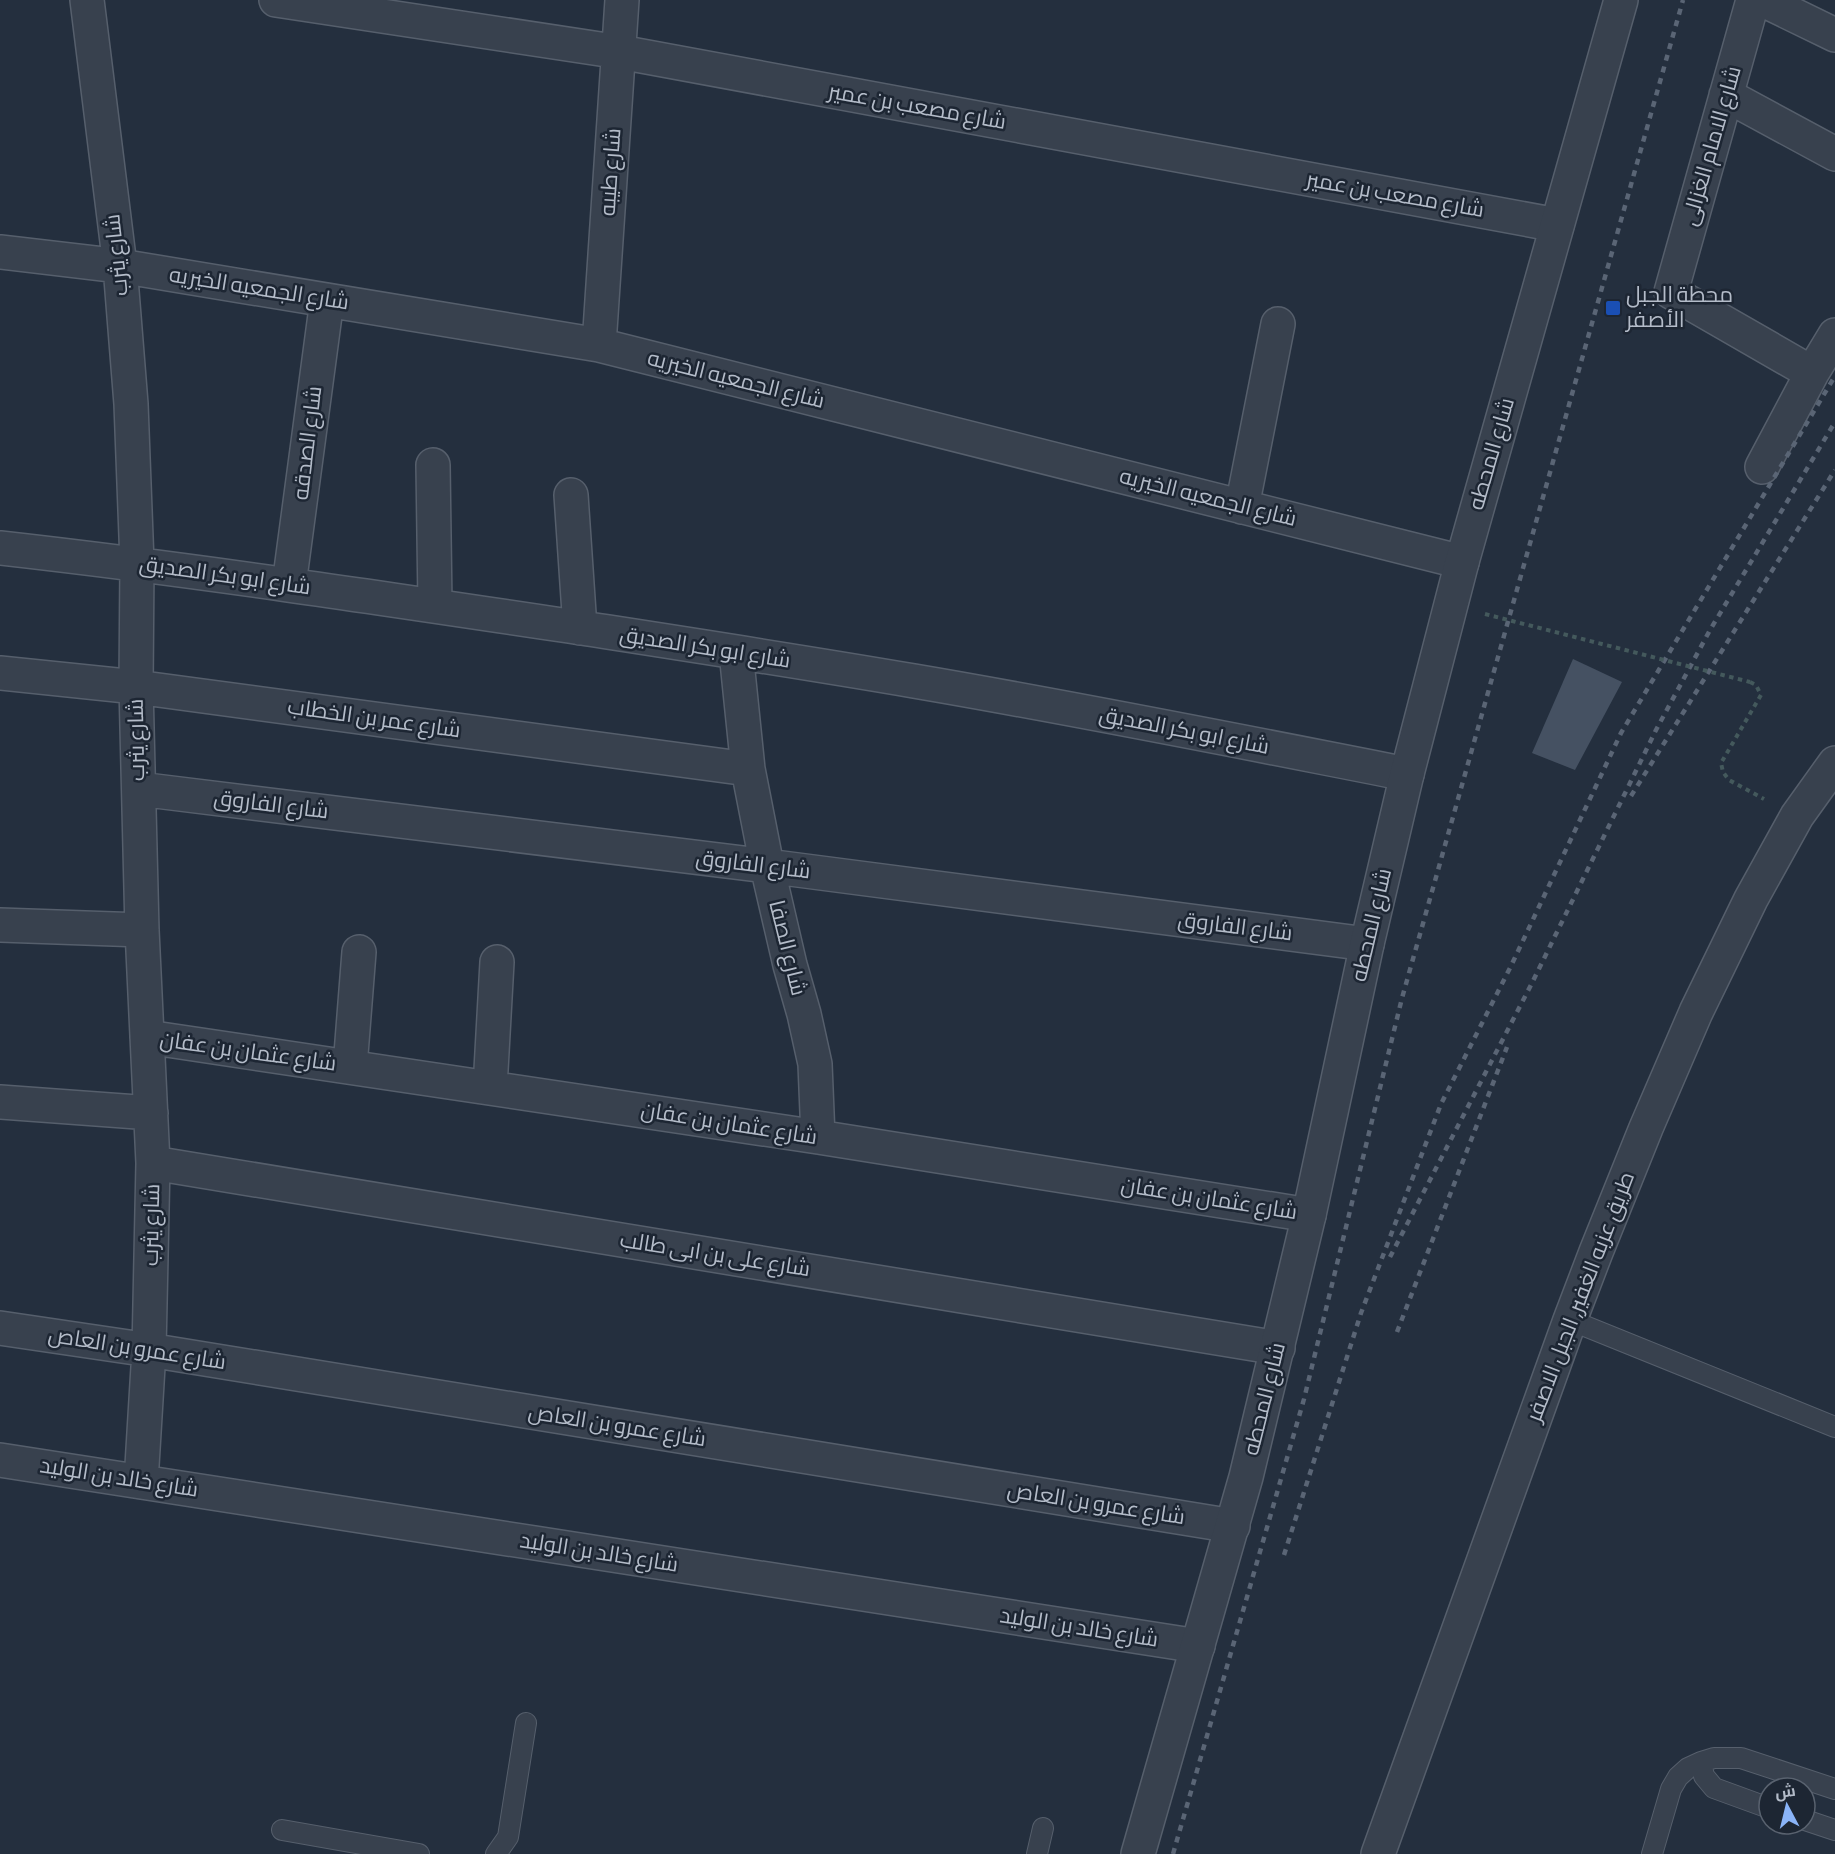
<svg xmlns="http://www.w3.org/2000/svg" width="1835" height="1854" font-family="'Sofia Sans Condensed',Cairo,sans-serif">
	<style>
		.building { fill: #455162 }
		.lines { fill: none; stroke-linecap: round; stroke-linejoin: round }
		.service-casing { stroke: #565f6c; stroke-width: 22 }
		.minor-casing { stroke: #565f6c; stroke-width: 36 }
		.tertiary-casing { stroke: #565f6c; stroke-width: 36 }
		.path { stroke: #44595c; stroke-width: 4; stroke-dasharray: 4.5 4.5; stroke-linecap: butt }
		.service { stroke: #38414e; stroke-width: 20 }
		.minor { stroke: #38414e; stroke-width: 33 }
		.tertiary { stroke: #38414e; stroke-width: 33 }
		.rail { stroke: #5a6575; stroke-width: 4.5; stroke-dasharray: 6 6; stroke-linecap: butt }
		.path-bridge { stroke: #44595c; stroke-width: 4; stroke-dasharray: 4.5 4.5; stroke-linecap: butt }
		.transit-dot { fill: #1a4fb4; stroke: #1d2633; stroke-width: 2 }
		.labels { text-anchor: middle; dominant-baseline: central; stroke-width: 5; stroke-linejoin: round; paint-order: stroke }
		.street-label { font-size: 22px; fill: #b4bcc9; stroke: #1d2633 }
		.poi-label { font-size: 22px; fill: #b4bcc9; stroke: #1d2633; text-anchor: start }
	</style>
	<rect width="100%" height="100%" fill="#242f3e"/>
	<path class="building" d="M1573 659 1622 682 1575 770 1532 753Z"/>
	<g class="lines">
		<defs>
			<path id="service" d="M1570 1320 1835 1427
				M1701 1762 1704 1776 1714 1788 1769 1808
				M1805 1820 1835 1830
				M282 1830 419 1854
				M496 1854 508 1837 526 1723
				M1037 1854 1043 1828
				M1652 1854 1671 1789 1678 1777 1688 1768 1701 1762 1714 1758H1741L1835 1789"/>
			<path id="minor" d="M87 0 120 266 131 404 137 563 136 687 142 930 153 1163 149 1350 141 1482
				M276 0 620 52 1557 225
				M1753 0 1671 292 1812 373
				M1763 0 1835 35
				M1726 95 1835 154
				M0 252 120 266 599 345 1462 562
				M599 345 622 0
				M433 465 435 605
				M1762 467 1812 373 1835 335
				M571 495 580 628
				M1242 507 1278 324
				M0 548C195 570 388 599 582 628 692 645 803 662 914 681 1079 709 1243 742 1407 774
				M289 585 327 300
				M736 652 748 769 767 866 790 965 804 1014 815 1064 818 1137
				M0 673 136 687 748 769
				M139 789 767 866 1367 944
				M0 925 142 930
				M147 1037 818 1137 1309 1215
				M350 1067 359 952
				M490 1088 497 962
				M0 1102 151 1113
				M153 1163 1278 1348
				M0 1328 149 1350 1233 1526
				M0 1460 1198 1646"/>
			<path id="tertiary" d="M1138 1854 1246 1477 1309 1215 1367 944 1407 774 1462 562 1621 0
				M1378 1854 1570 1320 1596 1252 1646 1128 1696 1012 1751 899 1797 816 1835 763"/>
		</defs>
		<use href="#service" class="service-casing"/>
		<use href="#minor" class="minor-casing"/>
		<use href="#tertiary" class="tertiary-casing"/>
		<path class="path" d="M1750 682 1756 685 1761 695 1721 763 1723 772 1729 780 1764 799"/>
		<use href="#service" class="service"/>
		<use href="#minor" class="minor"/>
		<use href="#tertiary" class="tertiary"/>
		<path class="rail" d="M1631 796 1835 470
			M1390 1257 1531 985 1656 730 1710 630 1835 422
			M1397 1332 1507 1047
			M1284 1555 1361 1313 1441 1104 1511 966 1621 733 1835 376
			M1173 1854 1304 1399 1402 998 1683 0"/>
		<path class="path-bridge" d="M1485 614 1750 682"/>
	</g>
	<rect class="transit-dot" x="1605" y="300" width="16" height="16" rx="3"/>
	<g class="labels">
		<g class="street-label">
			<text transform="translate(917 107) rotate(10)">شارع مصعب بن عمير</text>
			<text transform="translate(1712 146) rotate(-74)">شارع الامام الغزالى</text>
			<text transform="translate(611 172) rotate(-86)">شارع طيبه</text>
			<text transform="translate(1395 195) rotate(10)">شارع مصعب بن عمير</text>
			<text transform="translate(117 255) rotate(-96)">شارع يثرب</text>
			<text transform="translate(259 289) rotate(9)">شارع الجمعيه الخيريه</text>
			<text transform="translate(736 380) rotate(14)">شارع الجمعيه الخيريه</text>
			<text transform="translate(308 443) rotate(-83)">شارع الصدقه</text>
			<text transform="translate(1492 454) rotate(-74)">شارع المحطه</text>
			<text transform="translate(1208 498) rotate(14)">شارع الجمعيه الخيريه</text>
			<text transform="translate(225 576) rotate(8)">شارع ابو بكر الصديق</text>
			<text transform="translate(705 648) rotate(9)">شارع ابو بكر الصديق</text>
			<text transform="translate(374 719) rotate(8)">شارع عمر بن الخطاب</text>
			<text transform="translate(1184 731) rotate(11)">شارع ابو بكر الصديق</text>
			<text transform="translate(137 740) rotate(-91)">شارع يثرب</text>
			<text transform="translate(271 805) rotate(7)">شارع الفاروق</text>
			<text transform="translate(753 865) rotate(7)">شارع الفاروق</text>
			<text transform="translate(1372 925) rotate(-77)">شارع المحطه</text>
			<text transform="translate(1235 927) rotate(7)">شارع الفاروق</text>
			<text transform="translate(787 948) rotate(76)">شارع الصفا</text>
			<text transform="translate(248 1052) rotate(8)">شارع عثمان بن عفان</text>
			<text transform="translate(729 1124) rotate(9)">شارع عثمان بن عفان</text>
			<text transform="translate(1209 1199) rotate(9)">شارع عثمان بن عفان</text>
			<text transform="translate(152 1225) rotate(-89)">شارع يثرب</text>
			<text transform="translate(715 1255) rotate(9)">شارع على بن ابى طالب</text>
			<text transform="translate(1581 1297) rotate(-69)">طريق عزبه الغفير, الجبل الاصفر</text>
			<text transform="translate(137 1349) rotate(9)">شارع عمرو بن العاص</text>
			<text transform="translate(1265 1399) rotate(-76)">شارع المحطه</text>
			<text transform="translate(617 1426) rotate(9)">شارع عمرو بن العاص</text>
			<text transform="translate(119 1478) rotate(9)">شارع خالد بن الوليد</text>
			<text transform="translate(1096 1504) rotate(9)">شارع عمرو بن العاص</text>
			<text transform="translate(599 1553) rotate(9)">شارع خالد بن الوليد</text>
			<text transform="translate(1079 1628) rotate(9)">شارع خالد بن الوليد</text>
		</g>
		<g class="poi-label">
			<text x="1626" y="295">محطة الجبل<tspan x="1626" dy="25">الأصفر</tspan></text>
		</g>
	</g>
	<g transform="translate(1787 1806) rotate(353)"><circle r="28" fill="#1d2633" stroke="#59626f" stroke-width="1.5"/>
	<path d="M0-4.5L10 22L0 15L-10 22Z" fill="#8ab4f8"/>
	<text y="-9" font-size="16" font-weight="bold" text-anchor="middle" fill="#b4bcc9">ش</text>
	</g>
</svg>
